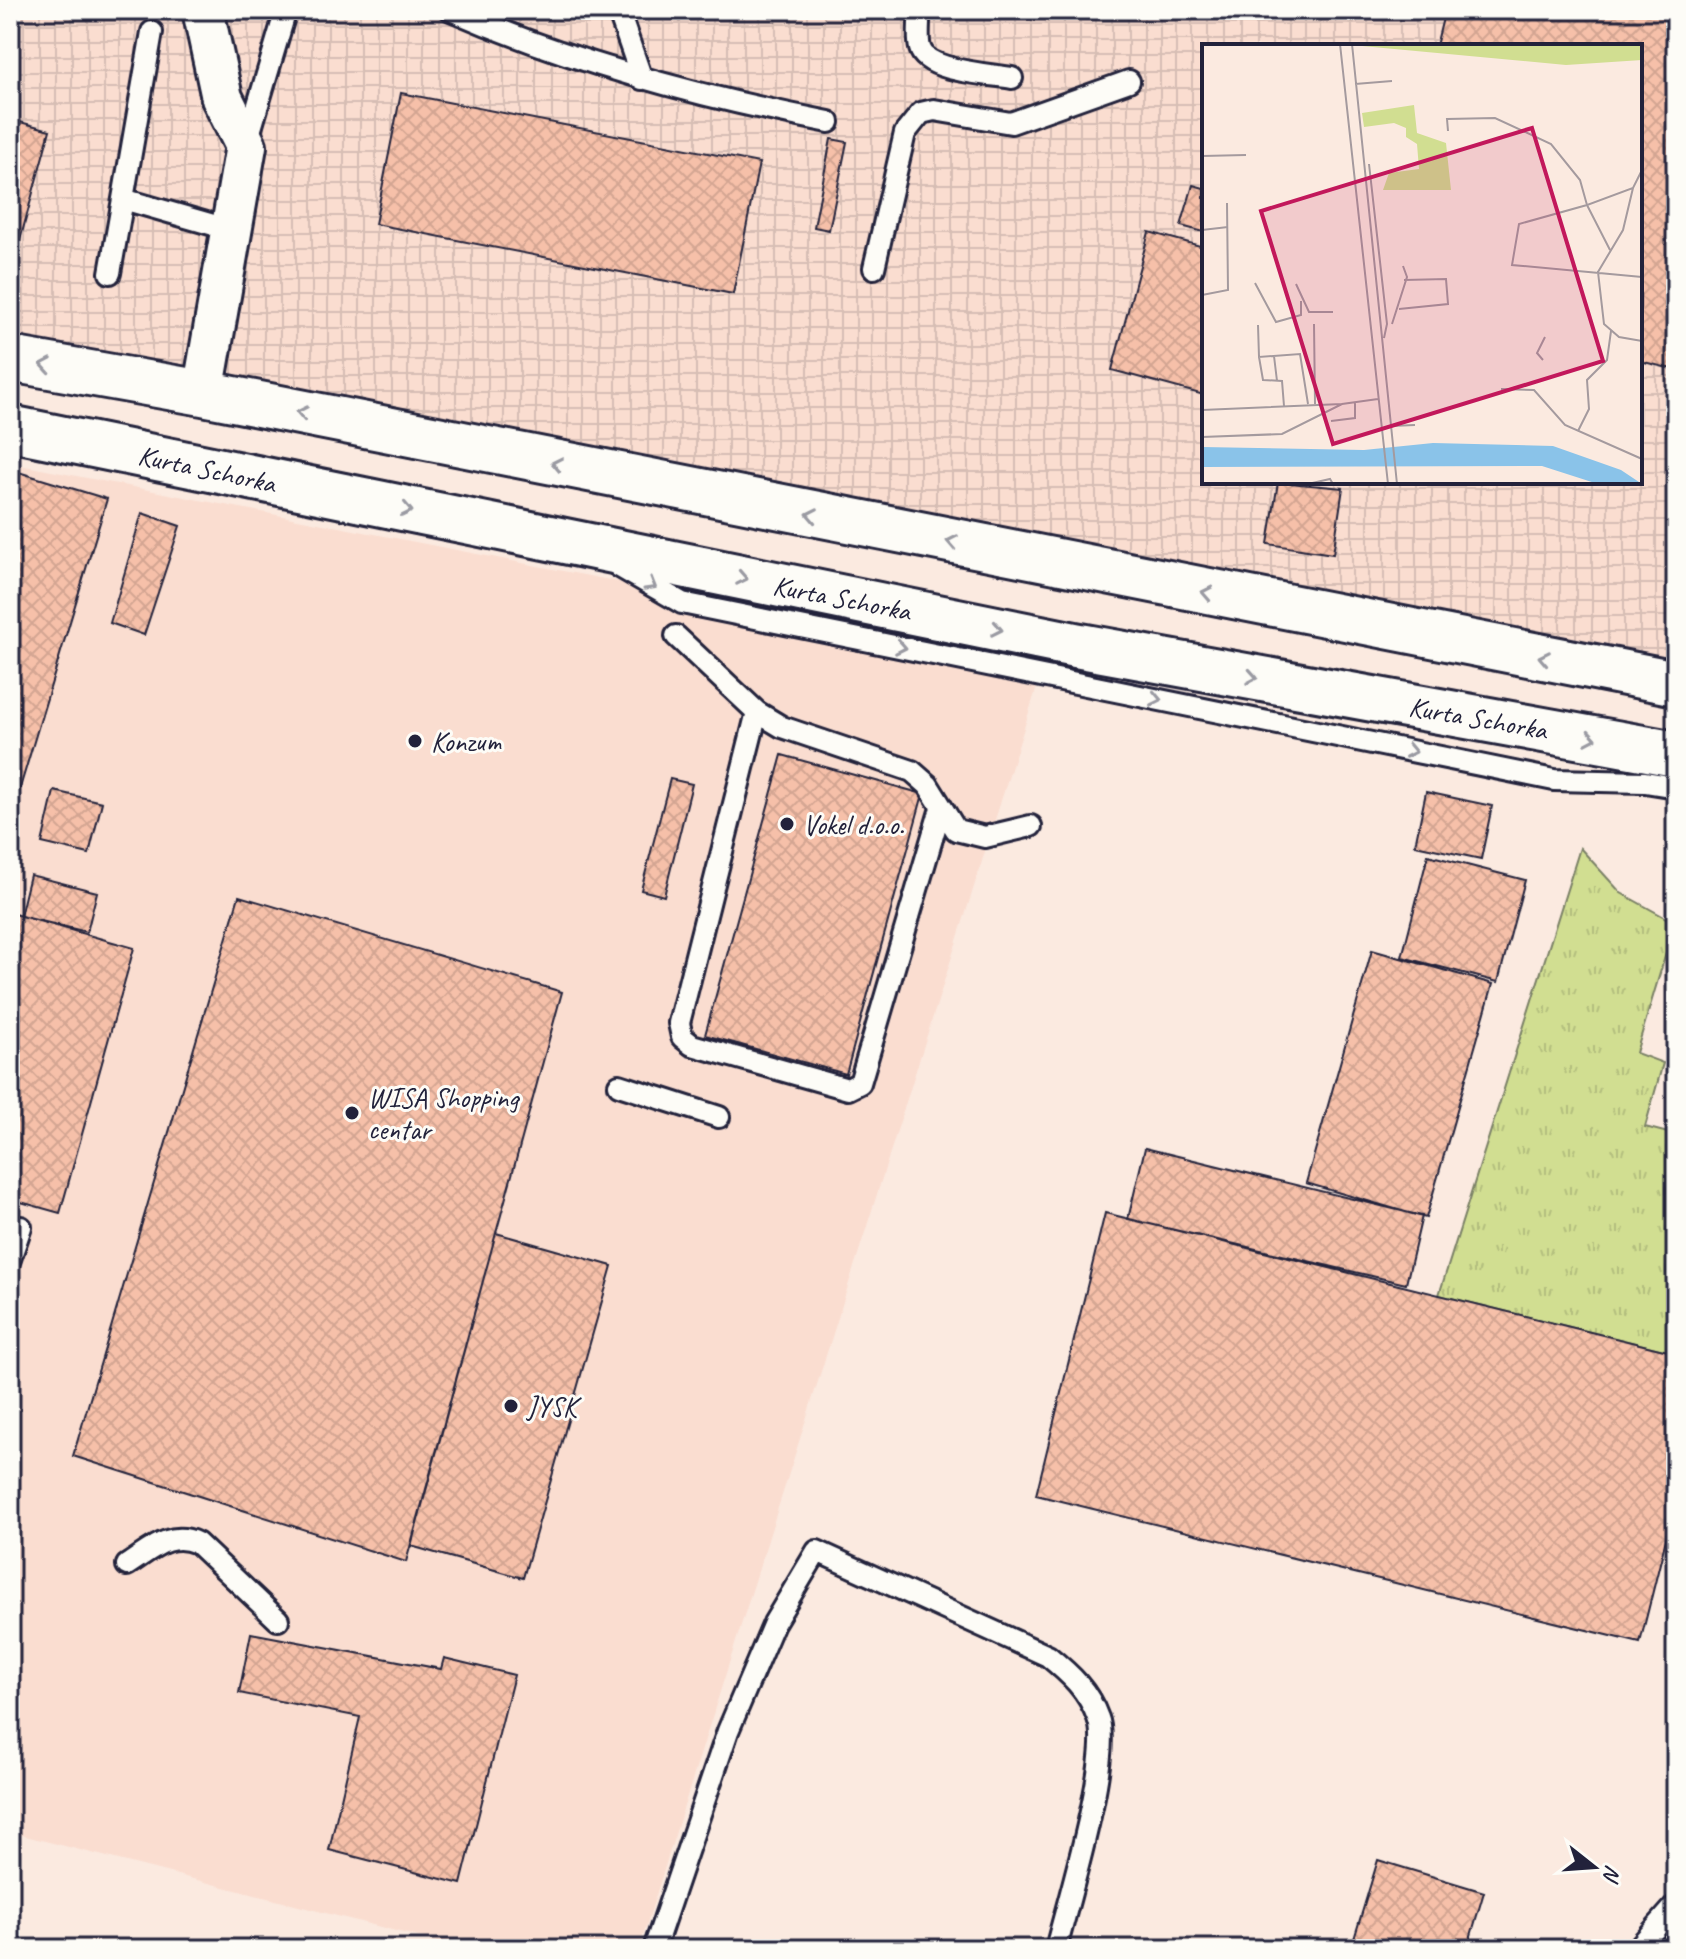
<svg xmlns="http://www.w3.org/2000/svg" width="1686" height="1959" font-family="Caveat,sans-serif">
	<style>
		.built { fill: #faddd0 }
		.industrial { fill: url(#industrial-grid); fill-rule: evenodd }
		.grass { fill: url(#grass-tufts); stroke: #7a8066; stroke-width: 2 }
		.building { fill: url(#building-cross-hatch); stroke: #22223b; stroke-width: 2 }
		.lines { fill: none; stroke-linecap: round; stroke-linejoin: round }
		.lane-casing { stroke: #22223b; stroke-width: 26 }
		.street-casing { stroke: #22223b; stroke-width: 46 }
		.primary-casing { stroke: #22223b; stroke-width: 50 }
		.lane { stroke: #fdfcf7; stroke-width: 20 }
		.street { stroke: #fdfcf7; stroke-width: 40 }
		.primary { stroke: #fdfcf7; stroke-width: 44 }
		.oneway { stroke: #9a9aa2 }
		.poi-dot { fill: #22223b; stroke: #fdfcf7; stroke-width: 3 }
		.labels { text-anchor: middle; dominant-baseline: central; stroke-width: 6; stroke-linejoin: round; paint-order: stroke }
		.street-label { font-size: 28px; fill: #22223b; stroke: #fdfcf7 }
		.poi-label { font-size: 28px; fill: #22223b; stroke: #fdfcf7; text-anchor: start }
		.inset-road { fill: none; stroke: #a49a9e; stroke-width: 2 }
		.view { fill: #c2185b; fill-opacity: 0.15; stroke: #c2185b; stroke-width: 4 }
		.inset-edge { fill: none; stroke: #22223b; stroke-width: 4 }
	</style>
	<defs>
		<pattern id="industrial-grid" width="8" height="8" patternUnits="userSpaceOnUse" patternTransform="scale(2)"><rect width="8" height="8" fill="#faddd0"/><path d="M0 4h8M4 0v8" fill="none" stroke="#d6bdb4"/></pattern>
		<pattern id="grass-tufts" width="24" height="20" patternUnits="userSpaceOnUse" patternTransform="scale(2)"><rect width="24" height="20" fill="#d1de91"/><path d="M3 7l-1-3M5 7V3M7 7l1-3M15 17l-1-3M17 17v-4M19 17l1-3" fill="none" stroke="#b3be7e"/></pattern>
		<pattern id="building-cross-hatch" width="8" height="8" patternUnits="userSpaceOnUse" patternTransform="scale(2)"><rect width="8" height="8" fill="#f6c0a9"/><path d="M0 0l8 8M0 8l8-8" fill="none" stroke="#d3a592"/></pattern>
	</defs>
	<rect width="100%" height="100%" fill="#fbeae0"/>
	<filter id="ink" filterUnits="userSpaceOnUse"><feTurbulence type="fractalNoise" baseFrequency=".0125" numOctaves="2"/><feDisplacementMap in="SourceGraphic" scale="16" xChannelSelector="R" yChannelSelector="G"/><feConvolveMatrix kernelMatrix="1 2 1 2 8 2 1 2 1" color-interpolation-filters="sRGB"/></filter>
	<g filter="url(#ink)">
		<path class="built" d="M10 463 666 591 1047 655 639 1949H466L10 1832Z"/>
		<path class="industrial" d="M19 10H1676V682L10 353V44ZM1204 46H1640V482H1204Z"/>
		<path class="grass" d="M1580 848 1621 893 1675 923 1636 1053 1663 1063 1645 1127 1676 1135V1353L1439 1295Z"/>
		<path class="building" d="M1445 10H1676V370L1640 361V46H1436Z
			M401 93 759 163 733 294 375 224Z
			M20 122 50 130 10 277V159Z
			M831 139 847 142 829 230 814 227Z
			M1193 185 1204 188V232L1181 226Z
			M1149 232 1204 247V395L1112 370Z
			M15 471 107 499 10 821V486Z
			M1278 482 1343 488 1333 554 1268 544Z
			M142 513 180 526 144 635 110 623Z
			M782 755 923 794 846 1074 705 1035Z
			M670 779 692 784 664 896 641 890Z
			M54 791 102 802 89 854 42 843Z
			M1426 792 1492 806 1481 859 1415 845Z
			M1428 855 1525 880 1498 982 1402 957Z
			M30 875 97 892 87 932 20 916Z
			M239 896 562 992 406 1562 73 1456Z
			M14 914 134 948 60 1213 10 1199V930Z
			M1372 950 1493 984 1426 1218 1306 1183Z
			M1145 1148 1422 1216 1406 1284 1128 1219Z
			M1105 1213 1676 1353V1499L1640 1643 1036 1495Z
			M496 1233 612 1266 523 1578 411 1546Z
			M251 1633 441 1669 444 1658 514 1675 461 1884 329 1850 360 1717 239 1693Z
			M1378 1860 1484 1892 1467 1949H1351Z"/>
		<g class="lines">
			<defs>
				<path id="lane" d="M451 10C573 63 699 97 829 122
					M618 10 642 79
					M919 10C920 21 917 37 920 48 926 72 991 74 1012 78
					M152 32 123 199 231 230
					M247 142 286 10
					M874 268 905 133 921 113 934 110 1011 123 1129 81
					M110 273 123 199
					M618 566 682 603 1554 780 1645 782 1676 787
					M676 636 757 712 782 727 912 771 928 785 956 830 985 837 1031 826
					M757 712 679 1023 682 1037 692 1045 848 1089 860 1083 941 808
					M619 1085 719 1117
					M10 1259 21 1227
					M127 1565C151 1550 169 1530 197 1543L278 1620
					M654 1949 728 1731 774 1623 817 1551 1048 1656C1070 1674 1088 1690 1098 1718 1113 1755 1067 1904 1056 1949
					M1637 1949 1676 1905"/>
				<path id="street" d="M203 393 246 146 222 98 203 10"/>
				<path id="primary" d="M10 359 203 393 1676 683
					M10 428 1075 645 1676 754"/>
			</defs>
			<use href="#lane" class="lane-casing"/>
			<use href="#street" class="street-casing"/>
			<use href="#primary" class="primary-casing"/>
			<use href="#lane" class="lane"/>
			<use href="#street" class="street"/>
			<use href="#primary" class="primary"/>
		</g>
		<defs><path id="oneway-chevron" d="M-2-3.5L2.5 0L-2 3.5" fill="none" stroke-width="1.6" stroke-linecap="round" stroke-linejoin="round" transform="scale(2)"/></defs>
		<g class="oneway">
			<use href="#oneway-chevron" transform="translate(46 365) rotate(-170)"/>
			<use href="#oneway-chevron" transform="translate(302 413) rotate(-169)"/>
			<use href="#oneway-chevron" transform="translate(557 464) rotate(-169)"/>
			<use href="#oneway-chevron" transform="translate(407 510) rotate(12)"/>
			<use href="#oneway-chevron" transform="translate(812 515) rotate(-169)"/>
			<use href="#oneway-chevron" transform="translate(952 542) rotate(-169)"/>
			<use href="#oneway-chevron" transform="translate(742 578) rotate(11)"/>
			<use href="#oneway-chevron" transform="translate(651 585) rotate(30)"/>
			<use href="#oneway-chevron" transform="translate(1207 593) rotate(-169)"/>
			<use href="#oneway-chevron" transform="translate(997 629) rotate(11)"/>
			<use href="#oneway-chevron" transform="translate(901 647) rotate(11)"/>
			<use href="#oneway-chevron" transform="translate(1544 658) rotate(-169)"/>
			<use href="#oneway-chevron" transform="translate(1252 677) rotate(10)"/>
			<use href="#oneway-chevron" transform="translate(1156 699) rotate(12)"/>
			<use href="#oneway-chevron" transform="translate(1591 738) rotate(10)"/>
			<use href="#oneway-chevron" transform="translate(1411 751) rotate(12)"/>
		</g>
	</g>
	<g class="poi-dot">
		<circle cx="415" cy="741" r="8"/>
		<circle cx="787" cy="824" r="8"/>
		<circle cx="352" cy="1113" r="8"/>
		<circle cx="511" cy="1406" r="8"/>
	</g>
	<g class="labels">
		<g class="street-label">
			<text transform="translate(207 469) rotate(12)">Kurta Schorka</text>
			<text transform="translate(842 598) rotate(11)">Kurta Schorka</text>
			<text transform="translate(1478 718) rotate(10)">Kurta Schorka</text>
		</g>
		<g class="poi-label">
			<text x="431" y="741">Konzum</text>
			<text x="803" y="824">Vokel d.o.o.</text>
			<text x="368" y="1097">WISA Shopping<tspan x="368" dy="32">centar</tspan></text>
			<text x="527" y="1406">JYSK</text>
		</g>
	</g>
	<g transform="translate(1202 44)">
		<rect width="440" height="440" fill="#fbeae0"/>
		<path d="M440 0V16L364 21 160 2ZM212 61 215 89 244 99 249 146H181L187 129 217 125 215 100 204 93V84L192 79 162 83 160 69Z" fill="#d1de91"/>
		<path d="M231 399 351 402 419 426 440 440H396L340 422 0 423V403L162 406Z" fill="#8ac3e9"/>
		<path class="inset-road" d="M138 0 186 440M150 0 195 440M153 40 190 37M246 87 245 75 293 74 349 100 378 136 385 161 317 180 310 221 440 233M0 112 44 111M167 120 185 280 182 294M431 144 421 186 396 228 402 280 417 293 440 297M0 186 26 183M408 206 385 161 431 144 440 126M53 239 74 278 99 271V257M94 240 107 268H131M0 251 26 246 25 159M197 265 246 260 244 235 202 236M112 280 113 360M190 280 205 233 201 222M56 281 57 313 98 310 106 360M72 312 75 337M57 313 61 336 80 337 82 362M341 316 335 309 343 293M299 345 332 346 363 381 440 415M0 366 140 360M129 377 153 374V358M189 382 213 381M376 387 387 365 385 336 405 316 409 287M0 393 80 390 140 360 176 355M106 440 128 435 131 440"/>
		<path class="view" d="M330 84 401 317 131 400 59 167Z"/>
		<rect width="440" height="440" class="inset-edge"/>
	</g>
	<rect width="1686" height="1959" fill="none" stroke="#fdfcf7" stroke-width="40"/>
	<rect x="20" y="20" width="1646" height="1919" fill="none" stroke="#22223b" stroke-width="3" filter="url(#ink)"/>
	<g transform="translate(1594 1867) rotate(107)" stroke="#fdfcf7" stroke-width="6" paint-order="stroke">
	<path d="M0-6L14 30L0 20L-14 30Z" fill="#22223b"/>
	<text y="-12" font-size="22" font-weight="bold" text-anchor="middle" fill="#22223b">N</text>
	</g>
</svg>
